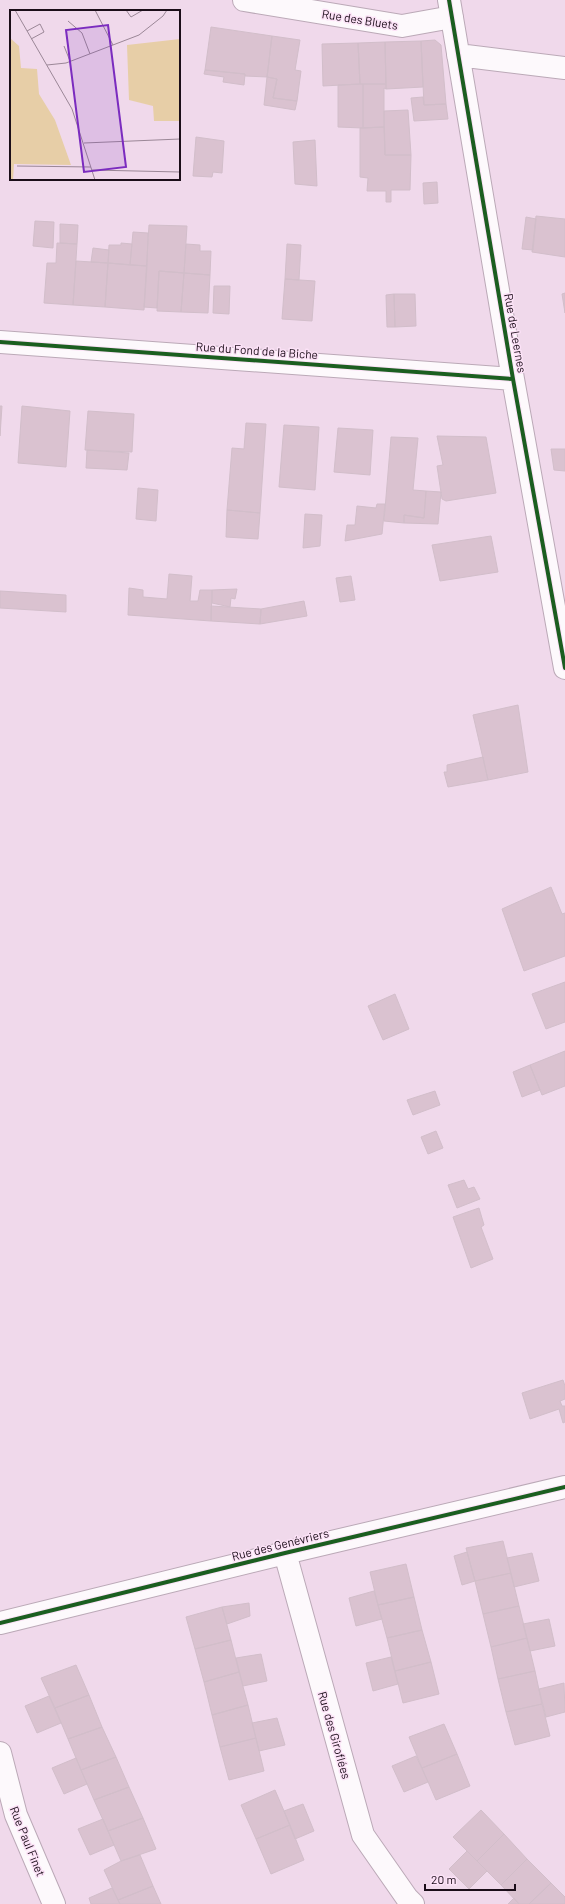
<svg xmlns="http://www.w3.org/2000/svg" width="565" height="1904" font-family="Barlow,sans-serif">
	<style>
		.building { fill: #dac2d0; stroke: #d2beca }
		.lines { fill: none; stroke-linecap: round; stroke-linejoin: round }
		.street-casing { stroke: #bba9b7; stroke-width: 24 }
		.street { stroke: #fdf9fc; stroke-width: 22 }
		.cycleway-casing { stroke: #fce2f7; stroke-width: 6 }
		.cycleway { stroke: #1b5e20; stroke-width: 4 }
		.labels { text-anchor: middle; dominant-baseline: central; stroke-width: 3; stroke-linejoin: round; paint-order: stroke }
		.street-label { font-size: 12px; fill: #1b0d19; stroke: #fce2f7 }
		.inset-road { fill: none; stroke: #9b8797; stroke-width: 1 }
		.view { fill: #7b2cbf; fill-opacity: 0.15; stroke: #7b2cbf; stroke-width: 2 }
		.inset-edge { fill: none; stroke: #1b0d19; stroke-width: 2 }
	</style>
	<rect width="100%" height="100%" fill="#f0d9eb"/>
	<path class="building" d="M211 27 272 36 267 77 245 76V74L205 70Z
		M272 36 300 40 295 70 301 71 297 101 273 98 277 79 267 77Z
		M435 40 441 45 446 104 424 105 421 41Z
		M421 41 423 87 386 89 385 42Z
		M385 42 386 84H360L358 43Z
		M358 43 360 84 323 86 322 44Z
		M205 70 245 74 244 85 223 82 224 77 204 74Z
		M267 77 277 79 273 98 297 101 295 110 264 105Z
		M363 84V128L338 127V85Z
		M363 84H386V89L384 88V127L363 128Z
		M423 97 424 105 446 104 448 119 414 121 411 98Z
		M408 110 411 155H385L384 111Z
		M384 127 385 155H411L410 190H391V202H386V191H367L368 178 360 177V128Z
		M196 137 224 141 222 173 213 172 212 177 193 176Z
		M315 140 317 186 295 184 293 142Z
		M437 182 438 203 424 204 423 183Z
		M536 216 565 219V257L532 252Z
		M526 217 536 219 533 250 522 249Z
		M35 221 54 222 53 248 33 246Z
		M60 224 78 225 77 244 60 243Z
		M149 225 187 226 184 273 159 271 157 308 144 307Z
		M133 232 148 233 147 266 130 265Z
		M57 243 77 244 73 305 44 303 47 263H56Z
		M121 243 132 244 130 265 108 263 109 245H121Z
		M186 244 200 245V251H211L210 275 184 273Z
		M287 244 301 245 299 280 285 279Z
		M93 248 109 250 108 263 91 262Z
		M76 261 108 263 105 307 73 305Z
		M108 263 147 266 144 310 105 307Z
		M159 271 184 273 181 312 157 311Z
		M184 273 210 275 208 313 181 312Z
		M285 279 315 281 312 321 282 319Z
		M214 286H230L229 314 213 313Z
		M565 293V313L562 294Z
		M394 294 395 327H387L386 295Z
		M394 294H415L416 326 395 327Z
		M0 406H2L0 436Z
		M22 406 70 411 66 467 18 463Z
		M88 411 134 414 132 452 85 450Z
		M246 423 266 424 260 513 227 510 232 448 244 449Z
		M284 425 319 427 315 490 279 487Z
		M338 428 373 430 370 475 334 472Z
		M437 436 486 437 496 493 446 501 442 499 437 466 443 465Z
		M391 437 418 438 413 490 426 491 424 518 404 515V523L384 521Z
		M551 449H565V471L554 470Z
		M87 450 129 453 127 470 86 468Z
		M138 488 158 490 156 521 136 519Z
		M426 491 441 492 438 524 404 523V515L424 518Z
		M377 504H385L382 534 345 541 347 525H355L357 506 376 508Z
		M227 510 260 513 258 539 226 537Z
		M305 514 322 515 320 546 303 548Z
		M491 536 498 572 440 581 432 545Z
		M169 574 192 576 190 601H198L200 590H212L211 621 128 615 129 588 143 590V597L167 599Z
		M351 576 355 600 340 602 336 578Z
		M237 589 235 599 231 598 230 607 212 603V590Z
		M0 591 66 595V612L0 608Z
		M304 601 307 616 260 624 261 609Z
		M211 606 261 609 260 624 211 621Z
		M518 705 528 772 488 780 473 715Z
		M483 757 488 780 448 787 444 772H447V765Z
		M551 887 562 914 565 913V956L524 971 502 909Z
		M565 982V1022L546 1029 532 994Z
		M395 994 409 1029 383 1040 368 1006Z
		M565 1051V1086L542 1095 530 1065Z
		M530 1065 540 1090 522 1097 513 1072Z
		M435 1091 440 1105 413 1115 407 1100Z
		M436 1131 443 1148 428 1154 421 1137Z
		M464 1180 468 1189 474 1187 480 1199 457 1208 448 1185Z
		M479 1208 484 1225 481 1227 493 1259 471 1268 453 1217Z
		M563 1380 565 1386V1399L560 1401 562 1406H565V1422L563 1423 559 1409 530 1419 522 1393Z
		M503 1541 511 1573 475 1581 466 1548Z
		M467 1552 475 1581 462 1585 454 1556Z
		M532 1553 539 1581 514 1587 507 1558Z
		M406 1564 414 1597 378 1605 370 1572Z
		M511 1573 519 1606 483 1614 475 1581Z
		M374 1591 382 1619 356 1626 349 1598Z
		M414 1597 422 1630 387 1638 378 1605Z
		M249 1603 250 1616 227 1624 222 1607Z
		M519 1606 527 1638 491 1647 483 1614Z
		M222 1607 231 1640 195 1649 186 1617Z
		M549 1619 555 1646 530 1651 523 1624Z
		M422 1630 431 1662 395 1671 387 1638Z
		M527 1638 535 1671 498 1679 491 1647Z
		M231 1640 239 1672 204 1682 195 1649Z
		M261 1654 267 1681 243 1686 236 1658Z
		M391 1657 398 1684 373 1691 366 1663Z
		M431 1662 439 1694 403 1703 395 1671Z
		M76 1665 89 1695 55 1708 41 1678Z
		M535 1671 542 1704 506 1712 498 1679Z
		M239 1672 248 1705 212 1715 204 1682Z
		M564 1683 565 1712 546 1717 539 1689Z
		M89 1695 102 1727 68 1739 55 1708Z
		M49 1696 61 1723 37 1733 25 1706Z
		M542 1704 550 1736 515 1745 506 1712Z
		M248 1705 256 1738 220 1747 212 1715Z
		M277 1718 285 1745 259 1751 252 1723Z
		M444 1724 457 1754 422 1768 409 1737Z
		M102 1727 116 1757 81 1770 68 1739Z
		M256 1738 264 1771 229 1780 220 1747Z
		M457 1754 470 1786 436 1800 422 1768Z
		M416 1756 428 1782 404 1792 392 1766Z
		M116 1757 129 1787 94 1800 81 1770Z
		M76 1758 87 1784 64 1794 52 1768Z
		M129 1787 143 1818 108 1831 94 1800Z
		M275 1790 290 1825 256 1839 241 1805Z
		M303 1804 314 1831 295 1839 284 1811Z
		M481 1810 504 1834 477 1861 453 1837Z
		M143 1818 156 1849 121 1861 108 1831Z
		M103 1819 114 1845 90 1855 78 1829Z
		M290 1825 304 1860 271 1874 256 1839Z
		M504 1834 527 1859 501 1885 477 1861Z
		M467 1851 487 1871 469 1889 449 1869Z
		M140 1855 153 1886 118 1900 104 1870 121 1861Z
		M527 1859 551 1883 529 1904H519L501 1885Z
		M551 1883 565 1897V1904H529Z
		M153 1886 161 1904H120L118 1900Z
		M112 1888 120 1904H91L89 1898Z
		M514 1898 519 1904H508Z"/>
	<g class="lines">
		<defs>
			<path id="street" d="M244 0 402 26 452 17
				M449 0 513 379 565 668
				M458 55 565 68
				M0 342 513 379
				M285 1553 363 1835 407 1898 413 1904
				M0 1623 285 1553 565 1487
				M0 1753 16 1815 54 1904"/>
		</defs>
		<use href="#street" class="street-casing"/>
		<use href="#street" class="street"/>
		<defs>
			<path id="cycleway" d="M449 0 513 379 565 668
				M0 342 513 379
				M0 1623 285 1553 565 1487"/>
		</defs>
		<use href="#cycleway" class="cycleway-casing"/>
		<use href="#cycleway" class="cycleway"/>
	</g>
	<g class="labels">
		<g class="street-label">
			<text transform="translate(360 19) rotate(9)">Rue des Bluets</text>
			<text transform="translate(516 333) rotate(80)">Rue de Leernes</text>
			<text transform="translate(257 350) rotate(4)">Rue du Fond de la Biche</text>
			<text transform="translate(280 1544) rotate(-14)">Rue des Genévriers</text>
			<text transform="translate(335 1735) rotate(74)">Rue des Giroflées</text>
			<text transform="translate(28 1841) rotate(68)">Rue Paul Finet</text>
		</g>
	</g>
	<g transform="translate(10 10)">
		<rect width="170" height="170" fill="#f0d9eb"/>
		<path d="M0 28 9 36 11 58 27 59 29 84 45 110 61 155 4 154 3 170H0ZM170 29V111H144L143 96 119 90 117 35Z" fill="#e7cea7"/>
		<path class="inset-road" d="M5 0 62 99 85 170M85 0 103 35M116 0 121 7 133 0M58 11 72 23 80 44M17 21 30 14 34 22 21 29M54 36 60 51M37 55 56 53 129 25 153 6 157 0M74 133 170 129M7 156 81 157M82 160 170 162"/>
		<path class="view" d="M98 15 116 157 74 162 56 20Z"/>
		<rect width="170" height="170" class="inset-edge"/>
	</g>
	<path d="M425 1884v6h90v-6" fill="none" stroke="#1b0d19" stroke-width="2"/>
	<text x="431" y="1884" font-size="12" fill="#1b0d19" stroke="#fce2f7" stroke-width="3" paint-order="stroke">20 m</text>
</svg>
